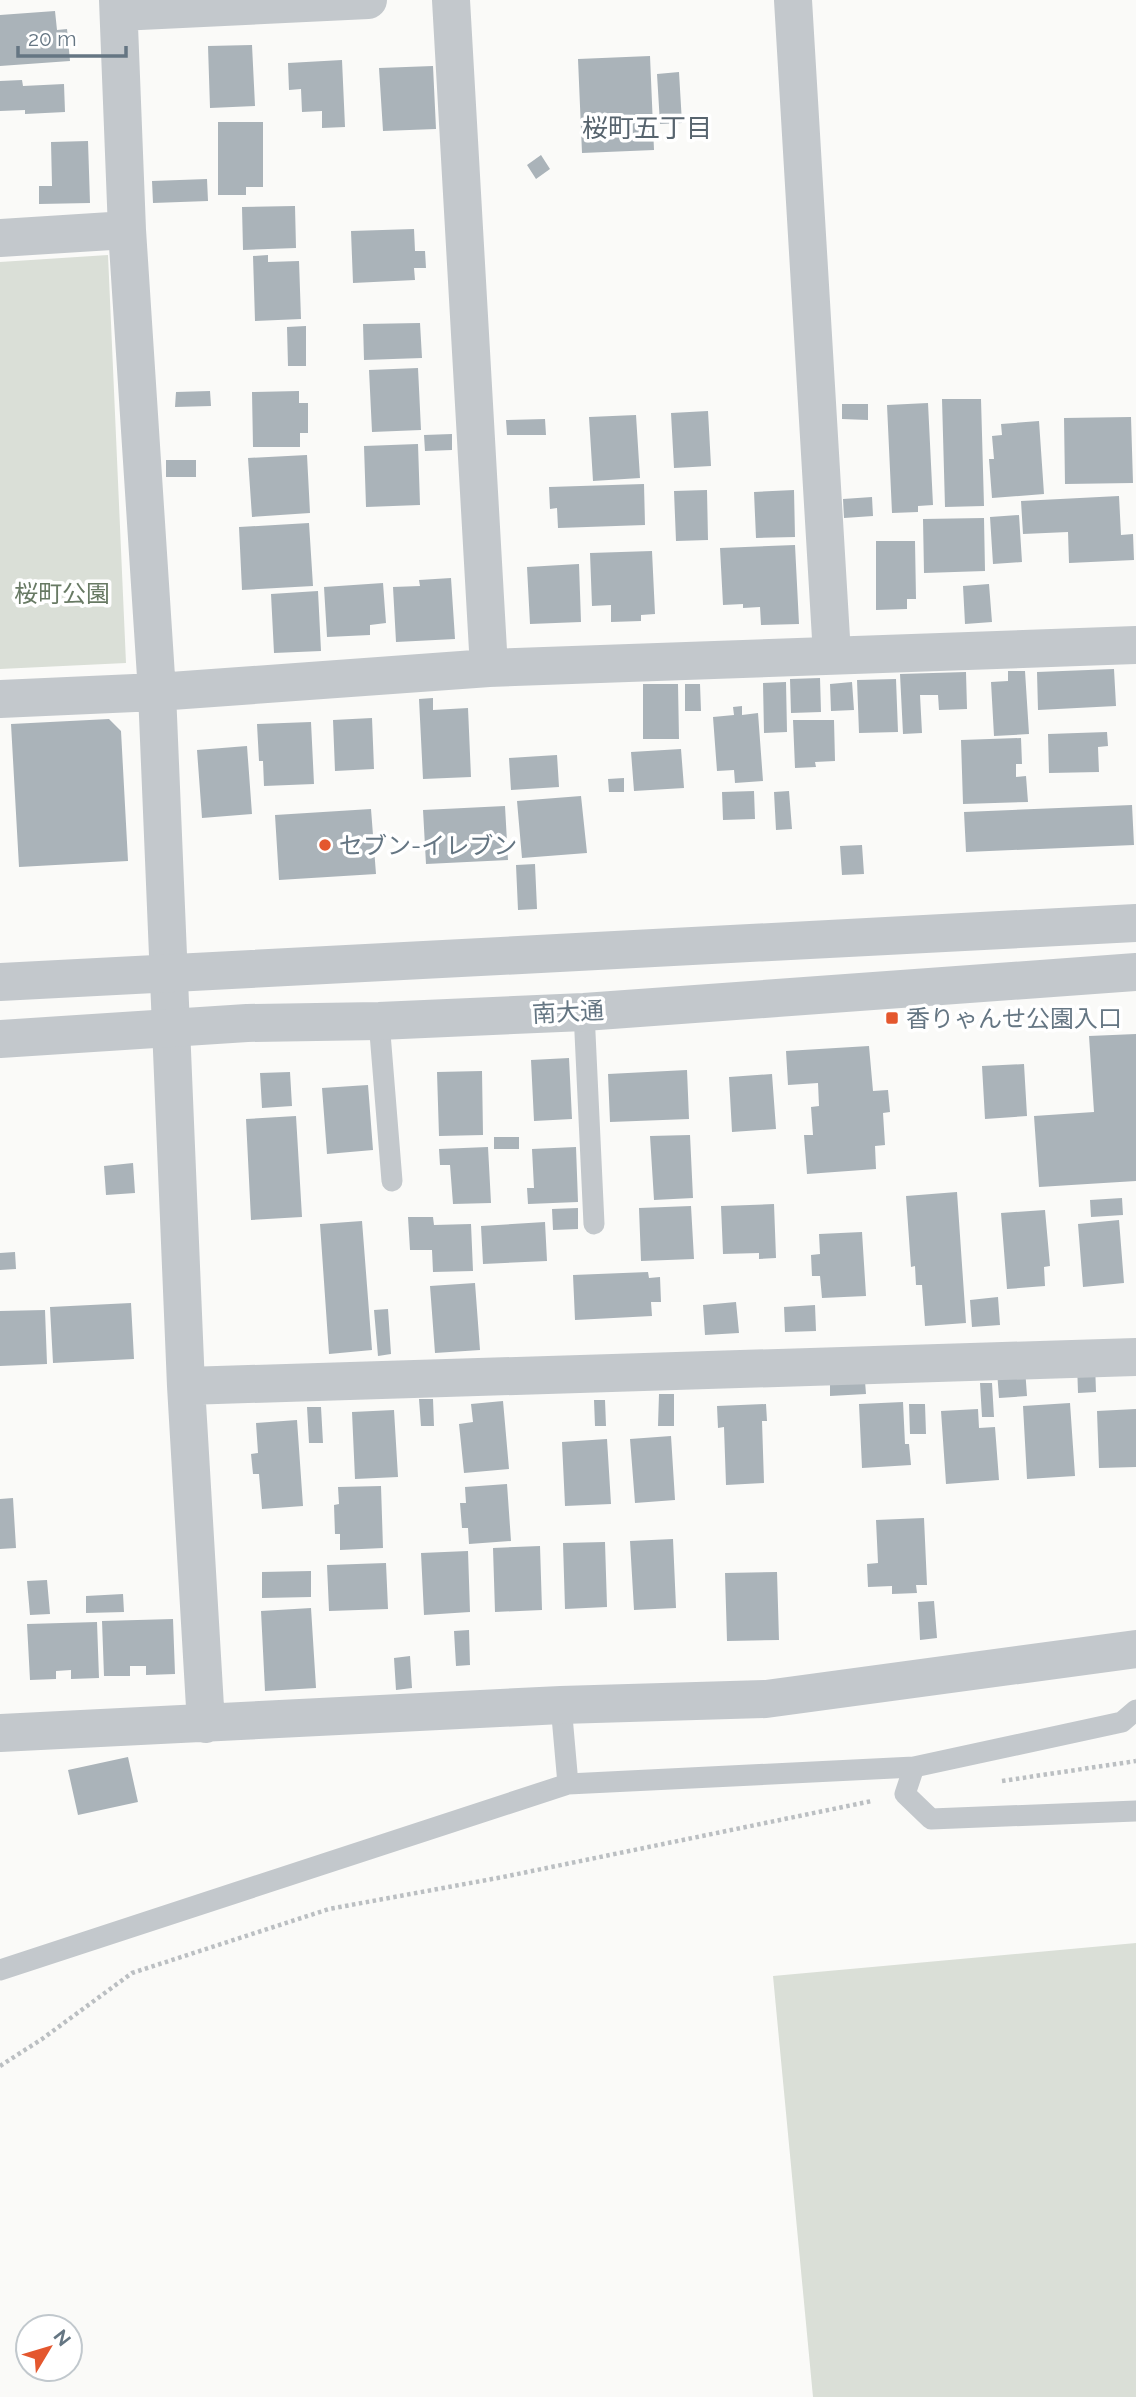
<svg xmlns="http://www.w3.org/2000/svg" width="1136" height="2397" font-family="Raleway,'Noto Sans JP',sans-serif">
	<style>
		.green { fill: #dadfd7 }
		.building { fill: #aab3b9 }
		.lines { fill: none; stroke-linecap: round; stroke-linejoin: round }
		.path { stroke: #bbbfc2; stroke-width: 4.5; stroke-dasharray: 3.5 3.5; stroke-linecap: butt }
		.service { stroke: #c3c8cc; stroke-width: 21 }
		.minor { stroke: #c3c8cc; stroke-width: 38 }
		.tertiary { stroke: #c3c8cc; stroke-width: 38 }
		.poi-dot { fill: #e4572e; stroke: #fff; stroke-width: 2.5 }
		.labels { text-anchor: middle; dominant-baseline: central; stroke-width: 7; stroke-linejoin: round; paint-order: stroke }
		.park-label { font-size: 24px; fill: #687a64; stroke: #fff }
		.poi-label { font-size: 24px; fill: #657683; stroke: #fff; text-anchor: start }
		.street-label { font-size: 24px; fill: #657683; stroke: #fff }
		.neighbourhood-label { font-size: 26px; fill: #57646e; stroke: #fff }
	</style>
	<rect width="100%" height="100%" fill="#fafaf8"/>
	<path class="green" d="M108 255 126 663 0 669V262Z
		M1136 1943V2397H813L773 1976Z"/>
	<path class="building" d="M55 11 57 30 67 29 70 61 0 66V15Z
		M252 45 255 106 210 108 208 46Z
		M650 56 654 150 582 153 578 59Z
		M342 60 345 127 322 128V111L302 112 301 89 289 90 288 63Z
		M433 66 436 129 383 131 379 68Z
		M679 72 682 123 660 124 657 74Z
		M22 80 23 86 64 84 65 112 25 114V110L0 111V81Z
		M218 122H263V187H246V195H218Z
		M88 141 90 203 39 204V186H52L51 142Z
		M541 155 550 169 536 179 527 165Z
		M207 179 208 201 153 203 152 181Z
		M295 206 296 248 243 250 242 207Z
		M414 229 415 251H425L426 268H414L415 280 353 283 351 231Z
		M268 255V262L299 261 301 319 255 321 253 256Z
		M420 323 422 358 364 360 363 324Z
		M306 326V366H288L287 327Z
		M418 368 421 430 372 432 369 370Z
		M210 391 211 406 175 407 176 392Z
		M299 391V403H308V433H300V447H253L252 392Z
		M942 399H981L984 506 945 507Z
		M928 403 933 505 918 506V512L892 513 887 405Z
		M842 404H868V420L842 419Z
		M708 411 711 466 674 468 671 413Z
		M636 415 640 478 593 481 589 417Z
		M1131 417 1133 483 1065 484 1064 418Z
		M545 419 546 435H507L506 420Z
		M1039 421 1044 494 992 498 989 459H994L992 436 1002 435 1001 424Z
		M452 434V450L425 451 424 435Z
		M418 444 420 505 366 507 364 446Z
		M307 455 310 513 252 517 248 458Z
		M166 460H196V477H166Z
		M644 484 645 525 558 528 557 508 550 509 549 487Z
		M707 490 708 540 676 541 674 491Z
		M794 490 795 537 756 538 754 492Z
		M1119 496 1121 535 1133 534 1134 560 1069 563 1068 532 1023 534 1021 501Z
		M872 497 873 516 844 518 843 499Z
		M1019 515 1022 562 993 564 990 517Z
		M984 518 985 571 924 573 923 519Z
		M309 523 313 586 242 590 239 527Z
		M876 541H915L916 599H907V609L876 610Z
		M795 545 799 624 761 625 760 607 743 608V604L723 605 720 548Z
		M652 551 655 614 641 615V621L611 622V605L592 606 590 553Z
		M579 564 581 622 530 624 527 567Z
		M451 578 455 639 396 642 393 587 420 586 419 580Z
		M383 583 386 623 370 625V635L327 637 324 587Z
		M989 584 992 622 965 624 963 586Z
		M318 591 321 651 274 653 271 594Z
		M1114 669 1116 706 1038 710 1037 672Z
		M1008 671H1025L1029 734 994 736 991 682 1008 681Z
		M966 672 967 709 939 710 938 695H920L922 733 903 734 900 674Z
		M820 678 821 712 791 713 790 679Z
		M896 679 898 732 859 733 857 680Z
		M786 682 787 732 764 733 763 683Z
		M852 682 854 710 831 711 830 684Z
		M643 684H678L679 739H643Z
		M685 684H700L701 711H685Z
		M433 698V710L468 708 471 777 423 779 419 699Z
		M742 706V715L758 713 763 781 735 783 734 770 717 771 713 717 734 715 733 707Z
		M372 718 374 769 335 771 333 720Z
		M109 719 121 731 128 861 19 867 11 724Z
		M793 720H834L835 761 815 762 816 767 795 768Z
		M311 722 314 784 264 786 263 761H259L257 724Z
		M1107 732 1108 746 1098 747 1099 772 1049 773 1048 734Z
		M1021 738 1022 764H1016V777L1026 776 1028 802 963 804 961 740Z
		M247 746 252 814 202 818 197 750Z
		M681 749 684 788 634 791 631 752Z
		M557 755 559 787 511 790 509 758Z
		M624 778V792H609L608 779Z
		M754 791 755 819 723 820 722 792Z
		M789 791 792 829 776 830 774 792Z
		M581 796 587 853 522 858 517 801Z
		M1132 805 1134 845 966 852 964 812Z
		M505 806 508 860 426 864 423 810Z
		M371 809 376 874 279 880 275 815Z
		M862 845 864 874 842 875 840 846Z
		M535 864 537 909 518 910 516 865Z
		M1136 1034V1181L1039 1187 1034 1116 1094 1112 1089 1036Z
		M869 1046 873 1091 888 1090 890 1112 883 1113 885 1145 875 1146 876 1169 807 1174 804 1135H813L811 1107 819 1106 818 1083 788 1085 786 1051Z
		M569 1058 572 1119 534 1121 531 1060Z
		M1024 1064 1027 1116 985 1119 982 1066Z
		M687 1070 689 1119 610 1122 608 1074Z
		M482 1071 483 1135 439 1136 437 1072Z
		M290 1072 292 1106 262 1108 260 1073Z
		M772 1074 776 1129 732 1132 729 1077Z
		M368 1085 373 1150 327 1154 322 1088Z
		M296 1116 302 1217 251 1220 246 1119Z
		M690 1135 693 1198 654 1200 650 1136Z
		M494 1137H519V1149H494Z
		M488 1147 491 1203 453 1204 450 1165H440L439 1149Z
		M576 1147 578 1202 528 1204 527 1188H534L532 1149Z
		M133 1163 135 1193 106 1195 104 1166Z
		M957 1192 966 1323 925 1326 922 1285H916L915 1266 911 1267 906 1196Z
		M1122 1198 1123 1215 1091 1217 1090 1200Z
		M774 1204 776 1258 759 1259V1253L723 1254 721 1206Z
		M691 1206 694 1259 641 1261 639 1208Z
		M578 1208V1229L553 1230 552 1209Z
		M1045 1210 1050 1266 1044 1267 1045 1286 1007 1289 1001 1213Z
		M408 1217H433L434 1225 471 1224 473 1271 433 1272 432 1250H410Z
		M1119 1220 1124 1283 1083 1287 1078 1224Z
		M362 1221 372 1350 329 1354 320 1224Z
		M545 1222 547 1261 483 1264 481 1226Z
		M862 1232 866 1296 822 1298 820 1276H812L811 1255 820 1254 819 1234Z
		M15 1252 16 1269 0 1270V1253Z
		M648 1272 649 1278 660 1277 661 1302H651L652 1316 575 1320 573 1275Z
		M475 1283 480 1350 435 1353 430 1286Z
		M998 1297 1000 1325 972 1327 970 1300Z
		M736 1302 739 1333 705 1335 703 1305Z
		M131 1303 134 1359 53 1363 50 1307Z
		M815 1305 816 1331 785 1332 784 1307Z
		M388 1309 391 1354 378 1356 374 1310Z
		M45 1310 47 1364 0 1366V1311Z
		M1077 1363H1095L1096 1392 1078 1393Z
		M1025 1368 1027 1396 999 1398 997 1371Z
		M865 1381 866 1394 830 1396V1383Z
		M980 1383H992L994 1417H982Z
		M659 1394H674V1426H658Z
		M419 1399H433L434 1426H421Z
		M594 1400H605L606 1426H595Z
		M503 1401 509 1469 464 1473 459 1424 473 1422 471 1404Z
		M903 1402 905 1444H909L911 1465 862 1468 859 1404Z
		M1070 1403 1075 1476 1027 1479 1023 1406Z
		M766 1404 767 1421H762L764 1483 726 1485 724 1427 718 1428 717 1406Z
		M909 1404H925L926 1434H910Z
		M307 1407H321L323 1443H309Z
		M978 1409 979 1428 995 1427 999 1480 946 1484 941 1411Z
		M1136 1409V1467L1099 1468 1097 1411Z
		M394 1410 398 1477 355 1479 352 1412Z
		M297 1420 303 1506 262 1509 259 1474H253L251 1454 258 1453 256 1423Z
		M671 1436 675 1500 635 1503 630 1439Z
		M607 1439 611 1504 565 1506 562 1442Z
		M507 1484 511 1541 469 1544 468 1528H462L460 1503H466L465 1487Z
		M381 1486 383 1548 340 1550V1534H335L334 1505 339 1504 338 1487Z
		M13 1498 16 1548 0 1549V1499Z
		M924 1518 927 1585H916L917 1593 892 1594V1586L868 1587 867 1564 878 1563 876 1520Z
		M673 1539 676 1608 634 1610 630 1541Z
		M605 1542 607 1607 565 1609 563 1543Z
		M540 1546 542 1610 495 1612 493 1548Z
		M468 1551 470 1612 424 1615 421 1553Z
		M386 1563 388 1609 329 1611 327 1565Z
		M311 1571V1597L262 1598V1572Z
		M777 1572 779 1640 727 1641 725 1573Z
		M47 1580 50 1614 30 1615 27 1581Z
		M123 1594 124 1612 86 1613V1596Z
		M934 1601 937 1638 920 1640 918 1602Z
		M311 1608 316 1688 265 1691 261 1611Z
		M173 1619 175 1674 146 1675V1666H130V1676H104L102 1621Z
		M97 1622 99 1678 71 1679V1670L56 1671V1679L30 1680 27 1624Z
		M469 1630 470 1665 456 1666 454 1631Z
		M410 1656 412 1688 396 1690 394 1658Z
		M128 1757 138 1802 78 1815 68 1770Z"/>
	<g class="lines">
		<path class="path" d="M1002 1781 1136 1761
			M0 2066 42 2039 132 1973 329 1909 503 1877 872 1801"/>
		<path class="service" d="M584 1012 594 1224
			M379 1021 392 1181
			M561 1705 568 1784
			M914 1767 905 1794 931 1819 1136 1811
			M0 1970 568 1784 914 1767 1122 1722 1136 1710"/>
		<path class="minor" d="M118 0 127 230 157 692 186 1386 206 1724
			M451 0 489 668
			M793 0 832 655
			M119 12 368 0
			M0 238 127 230
			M0 699 157 692 489 668 1136 645
			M186 1386 1136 1357
			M0 1733 561 1705 766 1699 1136 1649"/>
		<path class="tertiary" d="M0 982 1136 923
			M0 1039 247 1023 379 1021 584 1012 1136 972"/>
	</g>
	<g class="poi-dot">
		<circle cx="325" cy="845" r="7"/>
		<rect x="885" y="1011" width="14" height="14" rx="3.5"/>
	</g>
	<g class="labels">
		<g class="park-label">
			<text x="62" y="593">桜町公園</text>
		</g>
		<g class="poi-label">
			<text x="339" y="845">セブン-イレブン</text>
			<text x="906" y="1018">香りゃんせ公園入口</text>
		</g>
		<g class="street-label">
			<text transform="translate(568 1012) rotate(-3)">南大通</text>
		</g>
		<g class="neighbourhood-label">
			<text x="647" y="128">桜町五丁目</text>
		</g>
	</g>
	<g transform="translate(49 2348) rotate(52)"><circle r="33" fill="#ffffff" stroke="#c1c8cd" stroke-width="2"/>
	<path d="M0-5L12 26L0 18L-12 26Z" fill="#e4572e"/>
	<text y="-10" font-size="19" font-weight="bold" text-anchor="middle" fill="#657683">N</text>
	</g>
	<path d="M18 46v10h108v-10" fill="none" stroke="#657683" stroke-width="3.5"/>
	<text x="28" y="46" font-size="21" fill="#657683" stroke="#ffffff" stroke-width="5" paint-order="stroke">20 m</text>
</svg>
